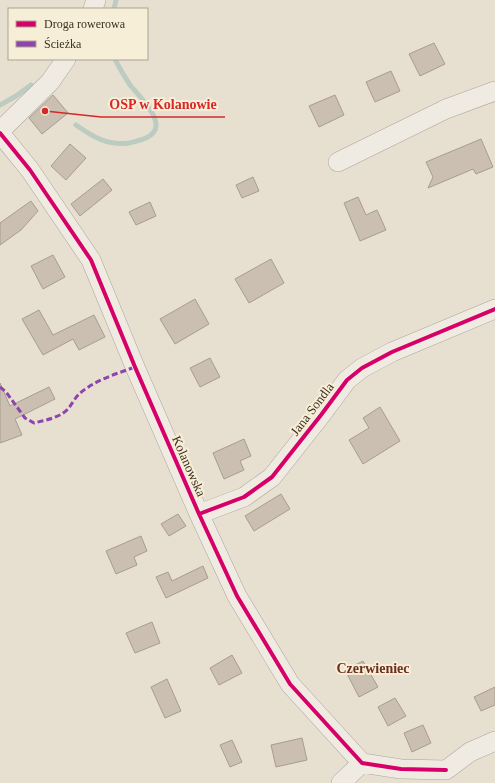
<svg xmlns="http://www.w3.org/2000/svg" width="495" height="783" font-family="Georgia,serif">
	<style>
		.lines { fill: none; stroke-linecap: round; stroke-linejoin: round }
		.stream { stroke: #bcccc2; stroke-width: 5 }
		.building { fill: #cbbfb2; stroke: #a89c90 }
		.minor-casing { stroke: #ada599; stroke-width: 20 }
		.minor { stroke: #efebe3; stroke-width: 19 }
		.quiet { stroke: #8e44ad; stroke-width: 3; stroke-dasharray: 6 3; stroke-linecap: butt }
		.cycleway-casing { stroke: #f7eed8; stroke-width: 6 }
		.cycleway { stroke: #d6006c; stroke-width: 4 }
		.labels { text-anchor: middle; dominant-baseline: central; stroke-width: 4; stroke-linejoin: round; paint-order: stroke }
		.street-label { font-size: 13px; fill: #3d2e20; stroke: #f7eed8 }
		.neighbourhood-label { font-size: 14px; font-weight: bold; fill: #6b2e1e; stroke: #f7eed8 }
		.leader { fill: none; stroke: #d62828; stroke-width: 1.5 }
		.callout-dot { fill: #d62828; stroke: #f7eed8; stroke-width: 1.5 }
		.callout-label { font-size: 14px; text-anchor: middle; font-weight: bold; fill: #d62828; stroke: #f7eed8; stroke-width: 4; stroke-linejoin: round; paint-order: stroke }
	</style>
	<rect width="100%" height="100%" fill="#e7e0d1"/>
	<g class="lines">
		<path class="stream" d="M114 9 116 0
			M0 105 16 96 31 85
			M76 125C93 137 108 146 129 143 138 141 155 138 156 126 157 113 138 95 130 85 125 77 119 68 115 59"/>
	</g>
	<path class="building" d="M434 43 445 64 420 76 409 54Z
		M391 71 400 91 375 102 366 82Z
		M53 95 68 113 42 134 29 118Z
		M335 95 344 115 319 127 309 106Z
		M481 139 493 167 476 174 473 169 428 188 433 177 426 162Z
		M70 144 86 158 66 180 51 166Z
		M253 177 259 191 242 198 236 185Z
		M103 179 112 190 80 216 71 204Z
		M358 197 366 215 377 210 386 230 360 241 344 203Z
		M31 201 38 211 21 230 0 245V223Z
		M150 202 156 216 136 225 129 212Z
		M53 255 65 277 43 289 31 266Z
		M271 259 284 283 249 303 235 279Z
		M195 299 209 324 175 344 160 319Z
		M39 310 53 335 94 315 105 337 79 350 73 339 43 355 22 319Z
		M210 358 220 377 200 387 190 368Z
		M0 383 10 406 49 387 55 399 15 419 22 435 0 443Z
		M380 407 400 441 363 464 349 440 369 428 363 418Z
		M244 439 251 456 240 461 244 470 224 479 213 453Z
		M281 494 290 509 254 531 245 516Z
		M178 514 186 526 169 536 161 524Z
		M141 536 147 551 134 557 137 565 116 574 106 551Z
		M203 566 208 578 166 598 156 577 168 572 172 581Z
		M152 622 160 643 135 653 126 633Z
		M232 655 242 673 219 685 210 668Z
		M363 661 378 687 359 697 345 670Z
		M167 679 181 711 165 718 151 687Z
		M495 687V705L481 711 474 697Z
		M395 698 406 716 388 726 378 707Z
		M423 725 431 743 412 752 404 733Z
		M302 738 307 760 276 767 271 745Z
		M232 740 242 762 230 767 220 745Z"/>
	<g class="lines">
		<defs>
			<path id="minor" d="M93 9 96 0
				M0 131 50 82 66 59
				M0 133 30 170 91 260 135 367 199 514 237 596 290 684 362 763 401 769 446 770
				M338 162 446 109 495 91
				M199 514 244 497 272 477 321 415 347 380 362 368 392 352 495 309
				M446 770 470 752 495 741
				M341 783 362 763"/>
		</defs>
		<use href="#minor" class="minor-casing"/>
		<use href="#minor" class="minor"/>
		<path class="quiet" d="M0 387 6 392 25 418 34 423C46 420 59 418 68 409 72 404 75 398 79 394 95 380 116 374 135 367"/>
		<defs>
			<path id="cycleway" d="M0 133 30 170 91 260 135 367 199 514 237 596 290 684 362 763 401 769 446 770
				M199 514 244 497 272 477 321 415 347 380 362 368 392 352 495 309"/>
		</defs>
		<use href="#cycleway" class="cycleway-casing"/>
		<use href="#cycleway" class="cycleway"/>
	</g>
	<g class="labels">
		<g class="street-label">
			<text transform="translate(312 409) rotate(-53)">Jana Sondla</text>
			<text transform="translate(189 466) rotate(66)">Kolanowska</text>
		</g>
		<g class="neighbourhood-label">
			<text x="373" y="668">Czerwieniec</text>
		</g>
	</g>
	<path class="leader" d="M45 111L101 117H225"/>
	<circle class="callout-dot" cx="45" cy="111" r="4"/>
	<g class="callout-label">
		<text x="163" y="109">OSP w Kolanowie</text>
	</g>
	<rect x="8" y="8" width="140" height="52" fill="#f7eed8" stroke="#ada18e"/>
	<rect x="16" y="21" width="20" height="6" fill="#d6006c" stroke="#ada18e"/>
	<text x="44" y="28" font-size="12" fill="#3d2e20">Droga rowerowa</text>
	<rect x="16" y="41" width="20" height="6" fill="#8e44ad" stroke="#ada18e"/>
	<text x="44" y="48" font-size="12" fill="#3d2e20">Ścieżka</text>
</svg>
